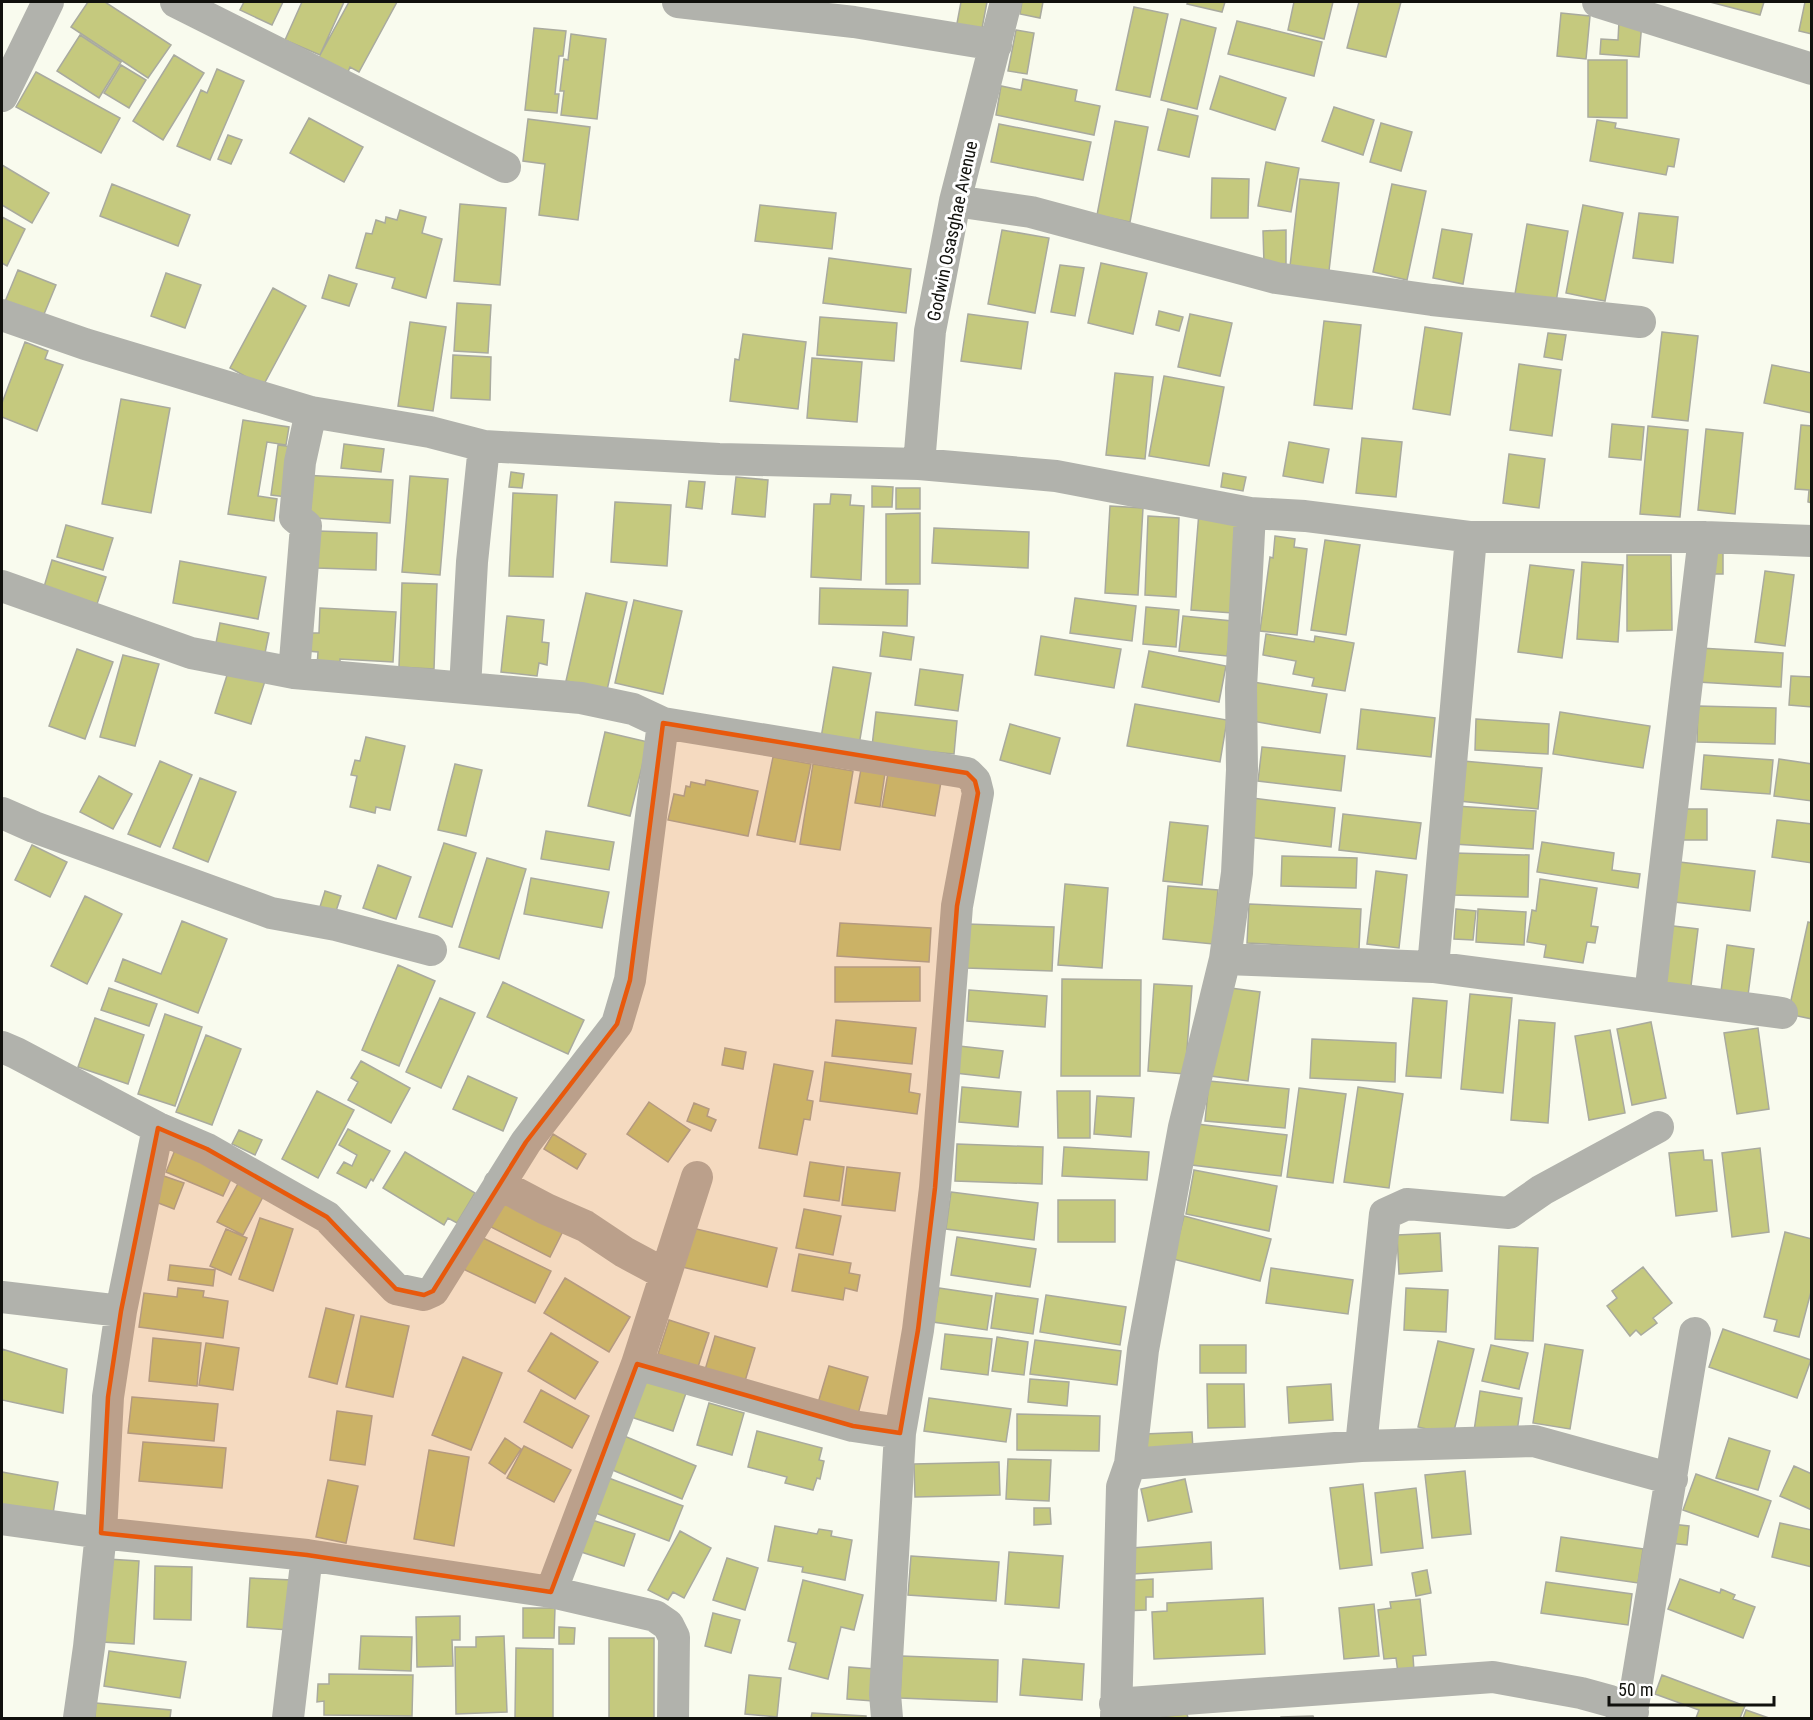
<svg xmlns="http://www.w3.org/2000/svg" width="1813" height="1720" font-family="'Roboto Condensed',sans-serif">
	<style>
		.building { fill: #c5c97e; stroke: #a9aa9e; stroke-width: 1.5 }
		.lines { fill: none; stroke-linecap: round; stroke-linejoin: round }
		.minor { stroke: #b1b2ac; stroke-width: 32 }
		.marked { fill: #e8590c; fill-opacity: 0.2; stroke: #e8590c; stroke-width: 4.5; stroke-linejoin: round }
		.labels { text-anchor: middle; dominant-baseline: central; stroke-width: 6; stroke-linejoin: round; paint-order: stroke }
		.street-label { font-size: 18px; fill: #11110d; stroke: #fff }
	</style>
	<rect width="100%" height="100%" fill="#f9fbee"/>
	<path class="building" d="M88 2H105L171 45 148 78 71 27Z
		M244 2H283L272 25 240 10Z
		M302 2H344L320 55 285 40Z
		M349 2H397L359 72 350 67 348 72 319 57Z
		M961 2H987L980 39 955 34Z
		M1022 2H1043L1040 18 1020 14Z
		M1188 2H1225L1222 12 1187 4Z
		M1294 2H1333L1324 39 1288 30Z
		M1359 2H1401L1386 57 1347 48Z
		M1710 2H1764L1760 15Z
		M1805 2H1812V34L1799 31Z
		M1134 7 1168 14 1150 97 1116 90Z
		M1561 13 1590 16 1586 59 1557 56Z
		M1181 19 1216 28 1197 109 1161 100Z
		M1237 21 1322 42 1314 76 1228 54Z
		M1619 21 1642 22 1639 57 1600 54 1601 39 1618 40Z
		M534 28 566 31 563 56H559L555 94H559L557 113 525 110Z
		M1016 30 1034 33 1027 74 1008 71Z
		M571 34 606 39 597 119 561 115 564 91H560L564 59 568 60Z
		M80 35 121 62 99 98 57 71Z
		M174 55 204 73 163 140 133 121Z
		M1588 60H1627V118L1588 117Z
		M121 65 146 80 129 108 104 93Z
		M217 69 244 81 210 160 177 146 201 90 207 93Z
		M36 72 120 118 101 153 16 107Z
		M1220 76 1286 98 1275 130 1210 109Z
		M1023 79 1077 90 1075 101 1100 106 1094 135 996 115 1001 86 1021 90Z
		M1334 107 1374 120 1363 155 1322 141Z
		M1168 109 1198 116 1189 157 1158 150Z
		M309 118 363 147 344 182 290 153Z
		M528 119 590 127 578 220 539 215 545 164 523 161Z
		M1597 120 1616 123 1615 128 1679 139 1674 167 1668 166 1666 175 1590 161Z
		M1115 121 1148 127 1130 222 1097 215Z
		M1381 123 1412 132 1401 171 1370 162Z
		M999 124 1091 142 1083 180 991 162Z
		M228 135 242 140 231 164 218 159Z
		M1266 162 1299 168 1291 212 1258 206Z
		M2 165 49 193 32 223 2 205Z
		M1212 178 1249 179 1248 218H1211Z
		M1300 179 1339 183 1329 271 1290 266Z
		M112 184 190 215 178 246 100 216Z
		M1392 184 1426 191 1407 280 1373 272Z
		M460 204 506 208 500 285 454 281Z
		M760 205 836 213 832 249 755 241Z
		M1583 205 1623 213 1605 301 1566 293Z
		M400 210 426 217 422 233 442 239 426 298 392 288 395 278 356 268 366 233 372 234 376 220 385 223 386 217 397 220Z
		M1639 213 1678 217 1673 263 1633 258Z
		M2 217 25 229 7 266 2 263Z
		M1527 224 1568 231 1556 302 1515 294Z
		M1442 229 1472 234 1463 284 1433 278Z
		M1002 230 1049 238 1035 313 988 304Z
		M1286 230V264H1264L1263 231Z
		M829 258 911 269 906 313 823 303Z
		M1101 263 1147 273 1133 334 1088 323Z
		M1060 265 1084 268 1075 316 1051 312Z
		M18 270 56 285 42 319 4 304Z
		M166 273 201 285 185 328 151 316Z
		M329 275 357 284 349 306 322 298Z
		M273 288 306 306 263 386 230 368Z
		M457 303 491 305 488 353 454 351Z
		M1159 311 1183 317 1179 331 1156 325Z
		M968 314 1028 322 1021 369 961 361Z
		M1190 314 1232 323 1220 376 1178 367Z
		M820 317 897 323 894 361 817 355Z
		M1324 321 1361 325 1352 409 1314 405Z
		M410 322 446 327 433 411 398 406Z
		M1425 327 1462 333 1450 415 1413 409Z
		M1662 332 1698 336 1688 421 1652 417Z
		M1548 333 1566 335 1562 360 1544 357Z
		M743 334 806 342 798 409 730 401 735 359 739 360Z
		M25 342 48 351 45 359 63 365 37 431 2 417V403Z
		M453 355 491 357 490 400 451 398Z
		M812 358 862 362 857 422 807 418Z
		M1519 364 1561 370 1552 436 1510 430Z
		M1772 365 1812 373V413L1764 403Z
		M1115 373 1153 377 1145 459 1106 455Z
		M1164 376 1224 387 1209 466 1149 456Z
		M121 399 170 408 151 513 102 504Z
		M243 420 289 427 286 445 267 442 258 496 277 499 274 521 228 514Z
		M1612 424 1644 427 1641 460 1609 457Z
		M1801 425 1812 426V503L1808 502 1809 490 1795 489Z
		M1648 426 1688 430 1680 517 1640 514Z
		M1706 429 1743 433 1735 514 1698 510Z
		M1362 438 1402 442 1396 497 1356 493Z
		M1289 442 1329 449 1323 483 1283 476Z
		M344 444 384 449 381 472 341 468Z
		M278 445 294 447 287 497 271 495Z
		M1509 454 1545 459 1539 508 1503 503Z
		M511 472 524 474 522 488 509 487Z
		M1223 473 1246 477 1243 491 1221 487Z
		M303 475 393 480 390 523 300 517Z
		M410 476 448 479 440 575 402 572Z
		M736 477 768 480 765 517 732 514Z
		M689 481 705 482 702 509 686 507Z
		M872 486 893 487 892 507H872Z
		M896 488H920V509H896Z
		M513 493 557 495 553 577 509 576Z
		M831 494 851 495 850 505 864 506 861 580 811 577 814 504H830Z
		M615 502 671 505 667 566 611 562Z
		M1110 506 1143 508 1138 595 1105 593Z
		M1199 512 1241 515 1233 613 1191 610Z
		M920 513V584H886V514Z
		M1148 516 1179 518 1176 597 1145 595Z
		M66 525 113 538 103 570 57 557Z
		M934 528 1029 532 1028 568 932 563Z
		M318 531 377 533 376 570 317 568Z
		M1275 536 1295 539 1294 547 1307 549 1297 635 1260 631 1270 557 1273 558Z
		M1325 540 1360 545 1346 635 1311 630Z
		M1708 552H1723V574H1708Z
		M1627 555H1671L1672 630 1627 631Z
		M52 560 106 577 97 604 44 587Z
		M180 561 266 577 258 619 173 603Z
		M1582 562 1623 565 1618 642 1577 639Z
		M1530 565 1574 570 1562 658 1518 652Z
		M1765 571 1794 575 1785 646 1755 642Z
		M402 583 437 584 434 669 399 667Z
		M820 588 908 590 907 626 819 624Z
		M586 593 627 602 607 690 566 681Z
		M1075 598 1136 606 1132 641 1070 633Z
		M634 600 682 611 663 694 615 683Z
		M1146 607 1179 610 1176 647 1143 644Z
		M320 608 396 612 393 662 340 659V668L317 667 318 652 307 651V633H319Z
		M507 616 544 620 542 642 549 643 547 665 539 663 537 676 501 672Z
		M1183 616 1232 621 1227 656 1179 651Z
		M220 623 269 633 263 663 214 653Z
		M883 632 914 637 911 660 880 656Z
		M1266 634 1314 642 1315 636 1354 643 1345 691 1312 686 1314 678 1293 674 1296 661 1263 655Z
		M1041 636 1121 649 1114 688 1035 675Z
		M1700 648 1783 653 1781 687 1698 682Z
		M77 649 113 662 85 739 49 726Z
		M1149 651 1226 666 1219 702 1142 687Z
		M123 655 159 664 135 746 100 737Z
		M833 667 871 673 859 745 821 738Z
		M229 669 265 681 251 724 215 713Z
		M920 669 963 675 958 711 915 705Z
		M1791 676 1812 677V707L1789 705Z
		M1253 682 1327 694 1320 733 1246 720Z
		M1135 704 1227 720 1220 762 1127 746Z
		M1698 706 1776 708 1775 744 1697 742Z
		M1361 709 1435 718 1431 757 1357 749Z
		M876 712 957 721 954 754 872 746Z
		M1560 712 1650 726 1643 768 1553 754Z
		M1476 719 1549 724 1548 754 1475 750Z
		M1010 724 1060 738 1050 774 1000 760Z
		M605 732 648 742 630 816 588 806Z
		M366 737 405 746 390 810 376 807 375 813 350 807 357 776 351 775 355 760 360 761Z
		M1262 747 1345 756 1341 791 1258 781Z
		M1704 755 1773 760 1770 794 1701 789Z
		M773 757 811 764 795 842 757 835Z
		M1779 759 1812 764V801L1774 796Z
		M160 761 192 775 160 847 128 834Z
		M1463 761 1542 768 1538 809 1459 801Z
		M455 764 482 770 466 836 438 830Z
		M813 764 853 771 840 850 800 844Z
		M861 769 885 773 880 807 855 803Z
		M888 773 941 782 935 816 882 807Z
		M99 776 132 794 113 829 80 812Z
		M200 778 236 792 208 862 173 848Z
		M706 780 758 791 748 836 668 820 674 794 684 796 686 786 690 787 691 782 705 785Z
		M1252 798 1335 808 1331 847 1248 837Z
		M1455 806 1536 811 1533 849 1453 844Z
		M1682 809H1707V840H1682Z
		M1343 814 1421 823 1416 859 1339 850Z
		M1777 820 1812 824V863L1772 857Z
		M1170 822 1208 826 1202 885 1163 881Z
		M546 831 614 842 609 870 541 859Z
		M1542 842 1614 853 1612 870 1640 874 1638 888 1537 872Z
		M444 843 476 853 452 927 419 917Z
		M32 845 67 862 50 897 15 880Z
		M1454 853 1529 855 1528 897 1453 895Z
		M1282 856 1357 858 1356 888 1281 886Z
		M487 858 526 869 499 959 459 947Z
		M1671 861 1755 871 1750 911 1666 901Z
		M378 865 411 877 396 919 363 908Z
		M1376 871 1407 875 1399 948 1367 944Z
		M531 878 609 892 602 928 524 914Z
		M1540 879 1597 888 1591 926 1598 927 1595 943 1587 942 1583 963 1544 957 1546 945 1527 942 1532 910 1536 911Z
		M1065 884 1108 888 1102 968 1058 965Z
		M1168 886 1218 890 1213 944 1163 939Z
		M325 891 341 896 335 914 319 910Z
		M85 896 122 914 87 984 51 966Z
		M1249 904 1361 909 1359 949 1247 943Z
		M1456 909 1476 911 1473 940 1454 939Z
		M1478 909 1526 912 1524 945 1476 942Z
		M182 921 227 939 198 1013 115 981 123 959 161 974Z
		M1808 922 1812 923V1019L1788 1014Z
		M840 923 931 928 929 962 837 956Z
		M967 924 1054 927 1052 971 966 968Z
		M1665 925 1698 929 1691 986 1658 983Z
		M1727 945 1754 949 1747 1003 1720 999Z
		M398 965 435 981 399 1066 362 1050Z
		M835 967H920V1001L835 1002Z
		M1062 979 1141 980 1140 1076H1061Z
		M503 982 584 1020 568 1054 487 1017Z
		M1154 984 1192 986 1185 1074 1148 1071Z
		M1223 987 1260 992 1248 1081 1211 1076Z
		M109 988 157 1004 149 1026 101 1010Z
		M969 990 1047 996 1045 1027 967 1021Z
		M1470 994 1512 998 1503 1093 1461 1089Z
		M440 998 475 1013 441 1088 406 1072Z
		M1413 998 1447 1001 1441 1078 1406 1076Z
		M165 1014 202 1027 175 1106 138 1094Z
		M95 1018 144 1035 128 1084 78 1067Z
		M836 1020 916 1028 912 1064 832 1056Z
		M1519 1020 1555 1023 1548 1123 1511 1120Z
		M1651 1022 1666 1098 1632 1105 1617 1029Z
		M1758 1028 1769 1109 1737 1114 1724 1033Z
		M1610 1030 1625 1113 1589 1120 1575 1036Z
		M206 1035 241 1049 212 1125 176 1112Z
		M1312 1039 1396 1043 1395 1082 1310 1078Z
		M959 1046 1003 1051 999 1078 955 1073Z
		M725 1048 746 1052 743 1069 722 1065Z
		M361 1061 410 1088 391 1123 348 1100 358 1082 351 1078Z
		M825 1062 911 1074 909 1092 920 1094 917 1114 820 1101Z
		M774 1064 813 1071 807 1100 813 1101 810 1120 804 1119 797 1155 759 1148Z
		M468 1076 517 1098 503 1131 453 1109Z
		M1209 1081 1289 1089 1285 1128 1205 1121Z
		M962 1087 1021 1092 1018 1127 959 1122Z
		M1358 1087 1403 1094 1389 1188 1344 1182Z
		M1299 1088 1346 1094 1333 1183 1287 1177Z
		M317 1091 354 1110 318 1178 282 1159Z
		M1057 1091H1090V1138H1058Z
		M1097 1096 1134 1098 1131 1137 1094 1134Z
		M649 1102 690 1130 668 1162 627 1134Z
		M694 1103 709 1109 707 1116 716 1120 711 1131 687 1121Z
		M1197 1124 1287 1135 1281 1176 1192 1165Z
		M348 1129 390 1151 373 1181 371 1179 366 1188 337 1173 344 1162 352 1166 357 1155 339 1145Z
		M239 1130 262 1140 255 1155 232 1144Z
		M553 1134 586 1154 577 1169 544 1149Z
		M957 1144 1043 1147 1042 1184 955 1181Z
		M1064 1147 1149 1152 1147 1180 1062 1176Z
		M1760 1148 1769 1232 1732 1237 1722 1153Z
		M175 1150 233 1175 223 1196 166 1172Z
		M1703 1150 1704 1160H1712L1717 1211 1676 1216 1669 1153Z
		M405 1152 475 1193 457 1223 448 1218 444 1225 383 1188Z
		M810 1162 844 1167 839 1201 804 1196Z
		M847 1167 900 1173 895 1211 842 1205Z
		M1194 1170 1277 1186 1269 1231 1186 1214Z
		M158 1174 184 1183 174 1209 148 1199Z
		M240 1180 265 1193 243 1235 217 1222Z
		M951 1192 1038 1203 1034 1240 946 1229Z
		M506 1198 565 1227 550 1257 491 1227Z
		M1058 1200H1115V1242H1058Z
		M804 1209 841 1216 833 1255 796 1248Z
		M1184 1216 1271 1239 1260 1281 1173 1259Z
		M260 1218 293 1229 273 1291 239 1279Z
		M692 1228 777 1248 767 1287 682 1267Z
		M226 1229 247 1238 231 1275 210 1266Z
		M1785 1232 1812 1239V1288L1799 1337 1774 1331 1777 1320 1764 1317Z
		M1440 1233 1442 1271 1399 1274 1397 1235Z
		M477 1235 551 1271 535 1303 461 1268Z
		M957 1237 1036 1249 1030 1287 951 1275Z
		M1499 1246 1538 1248 1533 1341 1495 1339Z
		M799 1254 851 1263 849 1273 860 1275 857 1291 845 1288 843 1300 792 1291Z
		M170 1265 215 1270 213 1286 168 1280Z
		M1643 1267 1672 1303 1653 1318 1657 1323 1641 1335 1636 1330 1630 1336 1607 1306 1617 1298 1612 1291Z
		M1271 1268 1353 1280 1348 1314 1266 1303Z
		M565 1278 630 1317 609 1352 544 1313Z
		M178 1288 204 1291 203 1297 228 1301 223 1338 139 1327 144 1293 177 1297Z
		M939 1288 992 1296 987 1330 933 1322Z
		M1406 1288 1448 1290 1446 1332 1404 1330Z
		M996 1293 1038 1299 1033 1334 991 1328Z
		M1046 1295 1126 1307 1120 1345 1040 1332Z
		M326 1308 354 1315 337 1384 309 1377Z
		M361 1316 409 1326 393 1397 346 1387Z
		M669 1320 709 1333 698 1367 658 1354Z
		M1723 1329 1811 1360 1797 1398 1709 1367Z
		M551 1333 598 1362 575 1399 528 1371Z
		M945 1334 992 1339 988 1375 941 1369Z
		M715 1336 755 1348 745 1381 705 1370Z
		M997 1337 1028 1342 1024 1375 992 1371Z
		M153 1338 201 1343 197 1386 149 1381Z
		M1035 1340 1121 1351 1117 1385 1030 1374Z
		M1438 1341 1474 1349 1453 1435 1418 1427Z
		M206 1343 239 1348 233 1390 199 1385Z
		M1545 1344 1583 1350 1570 1429 1533 1423Z
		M1200 1345H1246V1373H1200Z
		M1491 1345 1528 1353 1519 1389 1482 1381Z
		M2 1349 67 1369 63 1413 2 1400Z
		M463 1357 502 1373 471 1450 432 1435Z
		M829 1366 868 1377 858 1414 818 1403Z
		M646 1376 687 1390 673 1431 631 1417Z
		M1030 1379 1069 1382 1067 1406 1028 1402Z
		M1207 1384H1244L1245 1427 1208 1428Z
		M1331 1384 1333 1420 1289 1423 1287 1387Z
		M541 1390 589 1416 572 1448 524 1422Z
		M1480 1391 1522 1398 1516 1438 1474 1431Z
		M132 1397 218 1404 214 1441 128 1433Z
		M929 1398 1011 1409 1006 1442 924 1431Z
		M709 1403 744 1413 732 1455 697 1445Z
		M337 1411 372 1416 365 1465 330 1460Z
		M1017 1414 1100 1416 1099 1451 1017 1450Z
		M757 1431 822 1448 819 1460 824 1461 820 1479 817 1478 813 1490 785 1483 787 1477 748 1467Z
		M1192 1432 1193 1450 1145 1452 1144 1434Z
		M617 1433 696 1466 682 1499 610 1469Z
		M505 1438 521 1449 505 1474 489 1463Z
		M1729 1438 1770 1451 1758 1490 1716 1478Z
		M143 1442 226 1448 222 1488 139 1481Z
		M524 1446 571 1470 554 1502 507 1478Z
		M429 1450 469 1457 454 1546 414 1539Z
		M1008 1459 1051 1460 1049 1501 1006 1499Z
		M999 1462 1000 1495 915 1497 914 1464Z
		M1794 1466 1812 1474V1510L1780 1496Z
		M1465 1471 1471 1534 1432 1538 1425 1475Z
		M2 1472 58 1482 53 1514 2 1506Z
		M1696 1474 1771 1501 1758 1537 1683 1510Z
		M606 1477 683 1506 669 1541 593 1512Z
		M1185 1479 1192 1512 1148 1521 1141 1489Z
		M328 1480 358 1486 346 1543 316 1537Z
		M1363 1484 1372 1565 1340 1569 1330 1488Z
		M1416 1488 1423 1548 1381 1553 1375 1493Z
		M1034 1508H1050L1051 1524 1034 1525Z
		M586 1518 635 1534 624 1566 575 1550Z
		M1780 1523 1812 1530V1567L1772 1557Z
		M1671 1524 1689 1526 1687 1545 1669 1543Z
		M775 1526 817 1534 819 1529 832 1531 831 1536 852 1540 845 1580 802 1572 803 1567 768 1561Z
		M680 1531 711 1548 684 1598 673 1592 668 1600 648 1590Z
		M1561 1537 1643 1549 1638 1583 1556 1571Z
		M1211 1542 1212 1569 1133 1574 1132 1548Z
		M1009 1552 1063 1556 1059 1608 1005 1604Z
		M911 1556 999 1562 996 1601 908 1595Z
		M727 1558 758 1568 745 1610 713 1600Z
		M107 1559 139 1561 134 1644 102 1642Z
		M155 1566 192 1567 191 1620 154 1619Z
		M1427 1570 1431 1593 1416 1596 1412 1573Z
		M250 1578 292 1580 289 1630 247 1627Z
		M1153 1579V1597H1146V1610L1122 1611 1121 1581Z
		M1680 1579 1720 1593 1721 1589 1735 1595 1733 1599 1755 1607 1743 1638 1668 1609Z
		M803 1580 863 1595 854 1630 841 1627 828 1679 789 1669 796 1643 788 1641Z
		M1546 1582 1632 1594 1628 1625 1541 1613Z
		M1263 1598 1265 1654 1154 1659 1152 1612 1167 1611V1603Z
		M1420 1599 1426 1655 1413 1656 1414 1671 1398 1673 1396 1658 1384 1659 1378 1610 1391 1608 1390 1602Z
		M1374 1604 1379 1656 1344 1659 1339 1608Z
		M523 1608H555L554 1638H523Z
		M713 1613 740 1620 731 1653 705 1646Z
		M460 1616V1640H452L453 1666 417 1667 416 1617Z
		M559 1627 575 1628 574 1644H559Z
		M361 1636 412 1637 411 1671 359 1669Z
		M504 1636 507 1712 456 1714 455 1647H476V1637Z
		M609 1638H654V1718H609Z
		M516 1648 553 1649V1718H515Z
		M109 1651 186 1662 180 1698 104 1686Z
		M902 1656 998 1660 997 1702 900 1698Z
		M1023 1659 1084 1664 1082 1700 1020 1695Z
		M849 1667 875 1669 873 1701 847 1699Z
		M329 1674 413 1675 412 1716 324 1715V1701L317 1702 318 1684H329Z
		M749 1675 781 1678 777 1717 745 1714Z
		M1662 1675 1745 1706 1740 1718H1696L1699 1710 1655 1694Z
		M96 1703 171 1710 170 1718H95Z
		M1746 1710 1769 1718H1743Z
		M812 1713 866 1716V1718H811Z
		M1187 1714 1188 1718H1150Z
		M1313 1716 1314 1718H1281V1717Z"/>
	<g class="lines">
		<path class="minor" d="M176 2 505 167
			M678 2 854 22 996 45
			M1598 2 1812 69
			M2 96 48 2
			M955 201 1031 212 1276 278 1432 300 1640 322
			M2 315 85 344 311 412 430 432 484 446 719 459 919 464 1056 476 1250 513 1305 516 1471 537H1704L1812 541
			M919 464 930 331 955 201 1006 2
			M2 586 191 653 294 673 581 698 633 709 663 723 967 773 975 781 978 793 957 906 935 1188 918 1330 900 1433 885 1694 887 1718
			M294 673 306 526 295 517 300 462 311 412
			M465 688 472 562 484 446
			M2 813 34 827 271 913 336 925 431 950
			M1225 959 1433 967 1782 1013
			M1433 967 1471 537
			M1650 995 1704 537
			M2 1047 16 1053 158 1128 207 1149 327 1217 396 1289 424 1295 433 1291 526 1142 617 1024 630 980 663 723
			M499 1184 546 1209 585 1226 624 1252 665 1274
			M2 1297 121 1311
			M637 1364 853 1426 900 1433
			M1361 1446 1385 1214 1407 1204 1509 1213 1542 1190 1658 1127
			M1130 1464 1361 1446 1534 1441 1672 1479
			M2 1519 101 1533 307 1555 551 1592 637 1364 697 1177
			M551 1592 655 1616 668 1625 674 1637 673 1718
			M1115 1704 1493 1677 1581 1693 1610 1701 1633 1712
			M79 1718 89 1647 101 1533 108 1397 121 1311 158 1128
			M288 1718 307 1555
			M1116 1718 1122 1487 1130 1464 1143 1350 1184 1127 1225 959 1237 873 1242 770 1241 688 1250 513
			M1631 1718 1695 1333"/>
	</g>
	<path class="marked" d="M663 723 967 773 975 781 978 793 957 906 935 1188 918 1330 900 1433 853 1426 637 1364 551 1592 307 1555 101 1533 108 1397 121 1311 158 1128 207 1149 327 1217 396 1289 424 1295 433 1291 526 1142 617 1024 630 980Z"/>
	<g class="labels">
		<g class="street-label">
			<text transform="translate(952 231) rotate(-78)">Godwin Osasghae Avenue</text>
		</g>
	</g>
	<rect width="1813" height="1720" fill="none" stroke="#11110d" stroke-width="6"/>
	<path d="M1609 1696v9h165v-9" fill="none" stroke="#11110d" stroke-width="3"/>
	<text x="1618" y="1696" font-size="18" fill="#11110d" stroke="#ffffff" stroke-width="4.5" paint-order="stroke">50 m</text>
</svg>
